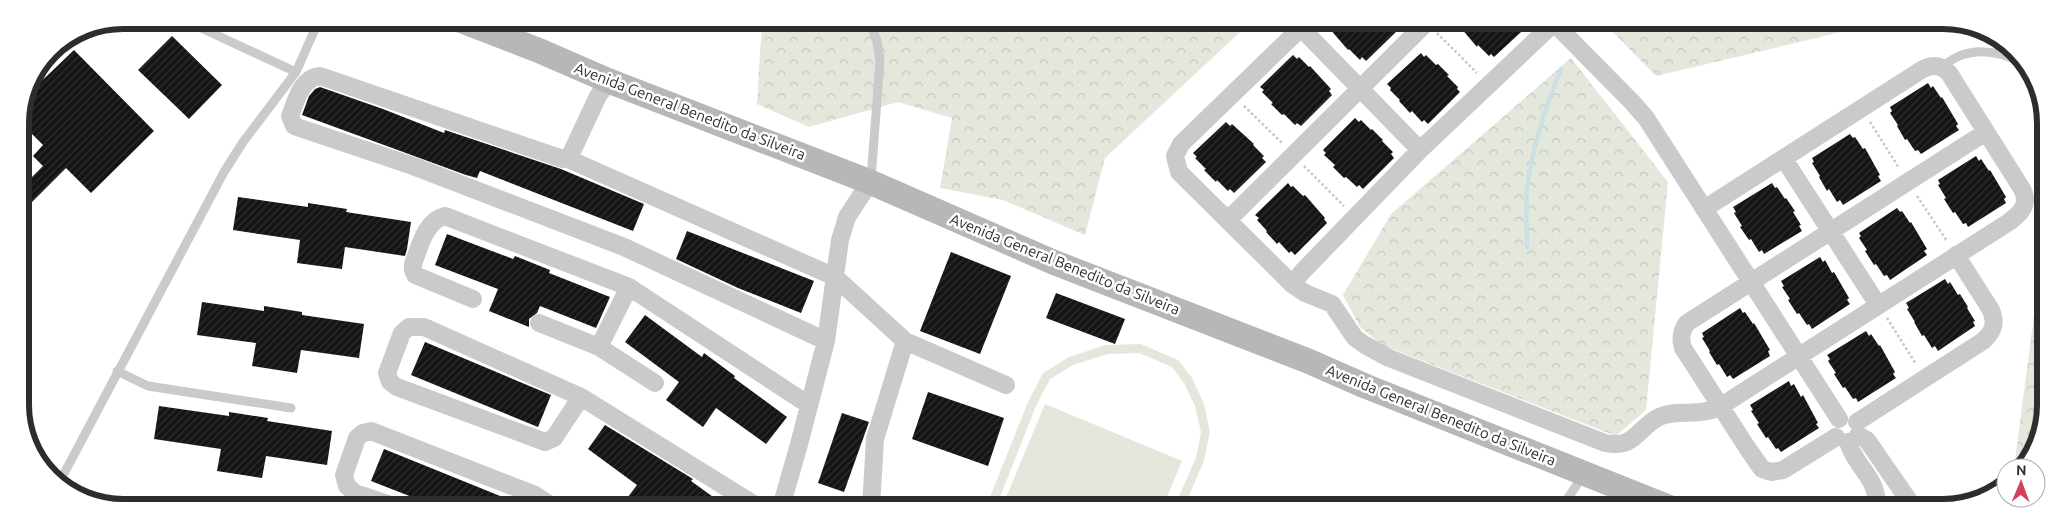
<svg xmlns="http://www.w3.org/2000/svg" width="2066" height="528" font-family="Ubuntu,sans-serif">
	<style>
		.forest { fill: url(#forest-crowns) }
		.garden { fill: #e4e8dc }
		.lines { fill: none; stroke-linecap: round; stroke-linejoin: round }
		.stream { stroke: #cadfe6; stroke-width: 4.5 }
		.building { fill: url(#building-hatch) }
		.path { stroke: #c7c7c7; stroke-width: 2.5; stroke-dasharray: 2.5 2.5; stroke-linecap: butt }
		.service { stroke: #cacaca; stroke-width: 9 }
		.minor { stroke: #cacaca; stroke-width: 18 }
		.secondary { stroke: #b7b7b7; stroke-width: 25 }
		.labels { text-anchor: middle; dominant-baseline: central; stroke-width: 5; stroke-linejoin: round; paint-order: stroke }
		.street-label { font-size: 15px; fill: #2d2d2d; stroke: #fff }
		.rim { fill: none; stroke: #2d2d2d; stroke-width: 6 }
	</style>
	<defs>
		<pattern id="forest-crowns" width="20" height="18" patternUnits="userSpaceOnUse" patternTransform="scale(1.25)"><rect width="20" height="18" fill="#e4e8dc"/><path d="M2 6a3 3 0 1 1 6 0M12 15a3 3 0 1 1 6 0" fill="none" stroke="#c4c7bd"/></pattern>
		<pattern id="building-hatch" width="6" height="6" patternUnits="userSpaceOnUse" patternTransform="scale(1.25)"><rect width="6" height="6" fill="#141414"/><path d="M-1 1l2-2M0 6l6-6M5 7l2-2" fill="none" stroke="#2e2e2e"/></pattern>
	</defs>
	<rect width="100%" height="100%" fill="#fff"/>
	<path class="forest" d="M762 21H1252L1105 158 1085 235 1003 200 940 188 952 118 898 102 809 127 757 104Z
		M1603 22H1884L1656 76Z
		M1571 58 1668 182 1646 410 1616 436 1382 345 1360 327 1343 295 1391 214Z
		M2044 238V425L2019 468H2014Z"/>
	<path class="garden" d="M1141 344 1178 360 1192 378 1204 404 1210 432 1204 461 1184 507H1174L1196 458 1201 432 1195 406 1184 383 1172 367 1139 353 1108 354 1073 365 1050 379 1036 406 996 507H986L1028 402 1043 373 1069 357 1106 345Z
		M1045 404 1182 461 1163 507H1002Z"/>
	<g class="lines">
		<path class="stream" d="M1586 26 1589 22
			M1527 247C1527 227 1525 207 1527 188 1532 148 1546 106 1561 69"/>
	</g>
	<path class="building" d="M1323 21H1390L1398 30 1366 61 1362 57 1360 60 1349 49 1348 50Z
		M1455 21 1488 22H1532L1494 57 1491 54 1489 56 1478 45 1477 47Z
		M172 36 222 85 189 119 138 70Z
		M74 50 154 131 91 193 66 168 27 207 21 201V188L43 166 33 156 43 145 20 122 25 97Z
		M1421 53 1424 57 1426 55 1436 65 1438 64 1449 75 1447 76 1458 87 1457 89 1460 92 1428 124 1424 120 1422 122 1412 111 1410 113 1399 101 1400 100 1390 90 1391 88 1387 84Z
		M1293 55 1297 59 1299 57 1309 67 1310 66 1331 89 1329 91 1332 95 1301 126 1297 123 1295 125 1284 114 1282 115 1271 104 1273 103 1262 92 1264 90 1260 87Z
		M1928 83 1931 88 1933 86 1941 98 1942 97 1958 124 1956 126 1959 130 1921 154 1918 150 1915 151 1907 139 1905 140 1897 126 1898 125 1890 113 1892 111 1890 107Z
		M320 87 383 109 444 133 445 130 561 169 644 204 633 231 480 171 477 178 466 175 302 115 309 96 315 89Z
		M1355 118 1359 122 1361 120 1371 130 1372 129 1383 140 1382 141 1393 152 1391 154 1394 158 1363 189 1359 185 1357 187 1346 177 1344 178 1333 167 1335 165 1324 155 1326 153 1323 150Z
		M1226 122 1230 126 1232 124 1254 144 1253 145 1264 156 1262 158 1266 162 1234 193 1230 189 1228 191 1217 180 1216 182 1204 170 1206 169 1195 158 1197 157 1193 153Z
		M1850 134 1853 138 1855 137 1863 149 1865 148 1880 175 1878 176 1881 181 1843 205 1840 200 1837 202 1829 189 1827 191 1819 177 1820 176 1812 163 1814 162 1812 158Z
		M1976 156 1979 161 1981 159 1989 171 1990 170 2006 197 2004 199 2006 203 1968 227 1966 223 1963 224 1955 212 1953 213 1944 199 1946 198 1938 185 1940 184 1938 180Z
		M1288 183 1291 187 1293 186 1303 196 1305 195 1325 218 1324 219 1327 223 1295 255 1291 251 1289 253 1279 242 1277 244 1266 232 1267 231 1257 220 1259 218 1255 215Z
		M1772 183 1775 188 1777 187 1785 199 1786 198 1795 211 1793 212 1801 225 1799 226 1802 231 1764 254 1762 250 1759 252 1751 239 1749 240 1740 227 1742 226 1734 213 1736 212 1733 207Z
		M238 197 308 207V203L347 209 346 212 411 222 407 249 405 256 345 247 342 269 297 263 300 240 233 230Z
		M1897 208 1900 212 1902 211 1910 223 1911 222 1927 249 1924 251 1927 255 1890 280 1887 275 1884 276 1876 264 1874 265 1865 251 1867 250 1859 238 1861 236 1859 233Z
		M687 231 814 281 801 313 738 288 676 259Z
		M447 234 513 259 515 256 550 270 549 273 610 297 596 328 540 306 537 313 529 319V327L489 311 498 289 435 265Z
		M951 252 1011 276 980 354 920 331Z
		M1820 257 1823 262 1825 260 1832 273 1834 272 1849 298 1847 300 1850 304 1812 329 1809 324 1807 325 1799 313 1797 314 1788 300 1790 299 1782 287 1784 286 1781 281Z
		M1945 279 1948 284 1950 282 1958 295 1960 294 1968 307 1967 308 1975 321 1973 322 1975 326 1938 351 1935 346 1932 348 1924 335 1922 336 1914 322H1915L1907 309 1909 308 1906 303Z
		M1056 293 1125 319 1115 344 1046 318Z
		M202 302 264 311V306L302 312V315L364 324 359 358 301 350 297 373 252 366 256 343 197 335Z
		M1740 308 1743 313 1745 312 1753 324 1754 323 1770 350 1768 351 1770 356 1733 379 1730 375 1727 377 1719 364 1717 365 1709 352 1710 351 1702 338 1704 337 1702 333Z
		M645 315 702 357 704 353 735 376 734 378 787 417 766 444 716 408 703 427 666 400 679 382 625 342Z
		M1866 331 1869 336 1871 334 1879 346 1880 345 1895 372 1893 374 1896 378 1858 402 1856 398 1853 399 1845 387 1843 388 1834 374 1836 373 1828 361 1830 359 1827 355Z
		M425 342 551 395 538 427 411 375Z
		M1789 381 1791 386 1794 384 1801 397 1803 395 1818 423 1816 424 1819 428 1781 452 1778 448 1776 449 1768 437 1766 438 1757 424 1759 423 1751 411 1753 410 1750 405Z
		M928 392 1004 418 988 466 912 439Z
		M159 406 229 416V412L268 418 267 421 332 431 327 465 266 456 262 478 217 471 221 449 154 439Z
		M842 413 869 422 844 492 818 483Z
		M605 425 693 479 691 481 727 507 621 506 637 485 588 449Z
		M384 449 525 506H435L371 481Z"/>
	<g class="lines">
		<path class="path" d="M1437 33 1477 73
			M1244 106 1283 144
			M1870 122 1899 168
			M1304 166 1344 206
			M1917 196 1947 241
			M1887 318 1916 364"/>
		<path class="service" d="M184 20 296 72
			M869 21 877 41 880 61 871 179
			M1942 67C1966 46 1995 49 2023 63
			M117 371 148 386 291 408
			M59 483 224 172 243 142 296 72 319 20
			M1562 507 1584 474"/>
		<path class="minor" d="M1308 21 1181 144 1175 156 1179 172 1292 284 1305 293 1332 304 1355 338 1365 345 1389 358 1605 443C1636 449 1637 428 1659 417 1678 408 1699 418 1721 406L2009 222C2021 213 2030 204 2022 189L1949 73C1941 65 1933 64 1923 69L1704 209
			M1553 22 1632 102 1646 118 1839 419
			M1301 28 1420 150
			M609 81 598 96 570 156 563 159 320 76C301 78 296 101 290 116L294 126 413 166 624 247 826 341
			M566 158 835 277 905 341 1006 385
			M1784 159 1878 305
			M1228 220 1428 21
			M1292 284 1303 271 1420 150 1554 23
			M473 299 415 275 413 270V264C420 246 425 221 445 216L629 287 809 405
			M539 323 599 347 655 383
			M599 347 629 287
			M581 397 554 438 545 442 397 387 390 382 387 373 402 333 409 327H424L581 397 758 507
			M1857 422 1983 341C1994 331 1996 323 1991 310L1956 255
			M1858 435 1867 440 1914 508
			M1836 437 1783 470 1771 472 1762 469 1746 446 1683 348C1680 338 1681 331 1687 323L1986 132
			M1848 442C1856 469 1878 476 1877 508
			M394 506 355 493 347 486 344 475 357 438 363 433 371 431 535 495 552 506
			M781 507 798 448 826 341 840 240 847 217 870 182
			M871 507 875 439 905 341"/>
		<path class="secondary" d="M460 20 540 51 609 81 870 182 1053 262 1308 361 1365 386 1671 508"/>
	</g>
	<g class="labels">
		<g class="street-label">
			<text transform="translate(690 111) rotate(21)">Avenida General Benedito da Silveira</text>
			<text transform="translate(1065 264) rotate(22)">Avenida General Benedito da Silveira</text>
			<text transform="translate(1441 415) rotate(22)">Avenida General Benedito da Silveira</text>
		</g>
	</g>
	<path d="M0 0H2066V528H0ZM123 29H1943A94 94 0 0 1 2037 123V405A94 94 0 0 1 1943 499H123A94 94 0 0 1 29 405V123A94 94 0 0 1 123 29Z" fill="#fff" fill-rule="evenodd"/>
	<path class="rim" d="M123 29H1943A94 94 0 0 1 2037 123V405A94 94 0 0 1 1943 499H123A94 94 0 0 1 29 405V123A94 94 0 0 1 123 29Z"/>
	<g transform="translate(2021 483) rotate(1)"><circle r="24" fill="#ffffff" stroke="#ababab"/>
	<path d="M0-4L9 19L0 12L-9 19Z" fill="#cf435e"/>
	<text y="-8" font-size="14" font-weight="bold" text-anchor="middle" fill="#2d2d2d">N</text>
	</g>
</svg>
